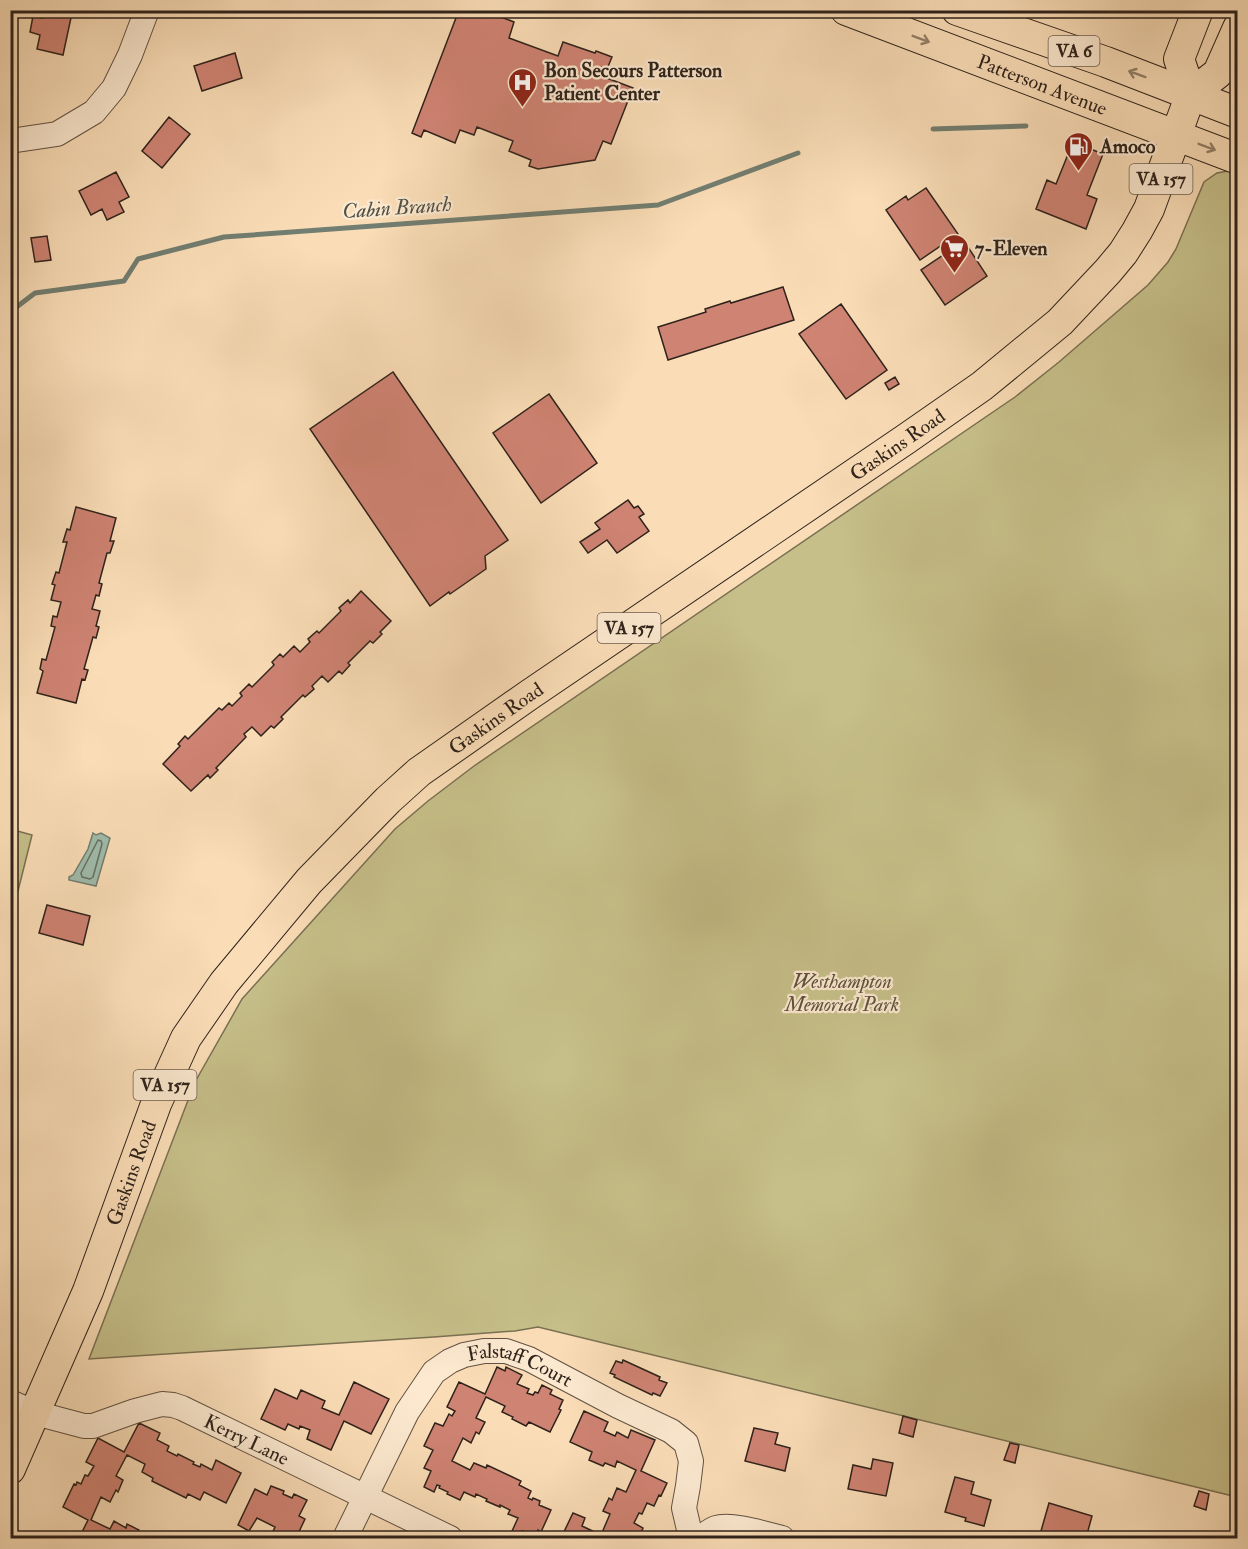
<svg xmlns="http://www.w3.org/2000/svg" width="1248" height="1549" font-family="'IM FELL Double Pica',serif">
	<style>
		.green { fill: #c6bf89; stroke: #7a7052; stroke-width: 1.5 }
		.water { fill: #9fbcab; stroke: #727e71; stroke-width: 1.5 }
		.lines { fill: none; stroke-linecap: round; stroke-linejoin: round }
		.shore { stroke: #666f63; stroke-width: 1.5 }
		.stream { stroke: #727e71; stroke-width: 5 }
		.building { fill: #cf8373; stroke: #2e221b; stroke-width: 1.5 }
		.minor-casing { stroke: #615142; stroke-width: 26 }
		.major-casing { stroke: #2e221b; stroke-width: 32 }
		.minor { stroke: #fce9d0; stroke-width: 24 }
		.major { stroke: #faddb7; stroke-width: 30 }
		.oneway { stroke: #948069 }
		.labels { text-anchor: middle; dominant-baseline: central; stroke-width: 4.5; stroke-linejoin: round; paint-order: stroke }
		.shield { fill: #fce9d0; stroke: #6c5e51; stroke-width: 1.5 }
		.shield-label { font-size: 18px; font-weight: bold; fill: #2e221b }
		.poi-label { font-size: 20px; font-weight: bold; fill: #2e221b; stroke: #fce9d0; text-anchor: start }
		.street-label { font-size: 20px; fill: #2e221b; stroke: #fce9d0 }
		.park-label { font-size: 20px; font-style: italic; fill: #5c513c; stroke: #fce9d0 }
		.water-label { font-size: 21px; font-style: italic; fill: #505046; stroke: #fce9d0 }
	</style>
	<rect width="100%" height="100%" fill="#faddb7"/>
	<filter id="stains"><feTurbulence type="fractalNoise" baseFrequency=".00333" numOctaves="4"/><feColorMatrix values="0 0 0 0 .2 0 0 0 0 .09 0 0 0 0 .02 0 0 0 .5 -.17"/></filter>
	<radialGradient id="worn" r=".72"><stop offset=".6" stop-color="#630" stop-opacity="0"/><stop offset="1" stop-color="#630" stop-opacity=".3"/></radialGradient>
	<path class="green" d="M1228 171 1237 172V1497L538 1327 515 1331 434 1337 89 1359 195 1082 242 999 395 829 428 801 474 766 1015 397 1059 362 1148 285 1168 262 1176 249 1204 182 1217 173Z
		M10 829 32 835 11 919H10Z"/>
	<path class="water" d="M93 833 96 835 101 833 110 838 96 886 69 880V877L73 875 88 849Z"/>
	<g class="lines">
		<path class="shore" d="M98 840 101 841 102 844 93 877 90 879 82 877 81 873Z"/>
		<path class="stream" d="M933 129 1026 126
			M10 312 35 293 124 281 138 259 224 237 658 205 798 153"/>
	</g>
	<path class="building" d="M44 10H61L72 13 63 55 37 49 40 35 30 32 33 16 43 18Z
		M459 10H483L514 22 509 38 558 56 563 42 595 53 596 51 612 57 607 69 602 67 599 75 633 88 611 144 603 141 595 160 538 169 529 166 531 160 509 151 513 141 477 127 474 135 460 130 455 143 424 130 421 137 412 133Z
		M235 53 242 78 202 91 194 66Z
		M169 117 190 134 162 168 142 151Z
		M1073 142 1103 154 1087 195 1097 199 1086 229 1036 209 1047 180 1056 184Z
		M116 172 129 197 119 202 124 212 107 220 102 209 91 215 79 191Z
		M926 188 958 234 920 260 886 210 906 196 908 200Z
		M47 236 51 260 35 262 31 238Z
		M964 241 987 276 945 305 921 270Z
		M783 287 794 320 668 360 658 327 706 312 705 309 730 301 731 303Z
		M841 304 887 370 846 399 799 334Z
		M393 372 508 540 485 556 486 569 450 594 449 592 430 606 310 429Z
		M895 377 899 384 889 390 885 383Z
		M549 394 597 463 541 503 493 433Z
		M628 500 634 508 638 506 644 514 639 517 649 531 617 553 607 540 588 553 580 542 600 529 595 523Z
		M76 507 116 518 110 541H114L110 553H107L99 583 102 584 99 596 96 595 92 609 100 611 96 626 99 627 96 638 93 637 84 669 88 670 85 680 82 679 76 703 37 693 43 671 40 669 42 659 46 660 55 627 51 626 53 616 57 617 61 602 51 600 55 585 52 584 56 572 59 573 67 542H63L67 529 70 530Z
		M361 591 391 621 380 632 382 634 373 643 370 641 348 663 350 665 342 674 339 671 328 682 322 676 312 686 314 689 305 697 303 695 281 717 283 719 274 728 271 726 261 736 252 727 244 734 246 737 216 768 218 770 210 778 208 775 191 791 163 764 180 746 178 744 185 736 188 739 219 708 222 710 229 703 232 706 242 696 240 693 249 684 252 687 274 665 272 662 280 654 283 657 294 646 300 652 310 642 308 639 317 631 319 633 341 611 339 608 348 600 350 603Z
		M47 905 90 916 83 945 39 933Z
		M623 1360 660 1377 659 1380 667 1383 660 1396 653 1393 652 1395 614 1377 615 1375 610 1373 616 1361 622 1363Z
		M497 1367 505 1371 506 1367 522 1375 517 1384 529 1389 527 1393 533 1395 535 1392 538 1393 542 1385 552 1390 550 1394 563 1400 559 1409 561 1410 550 1432 529 1422 526 1426 512 1419 513 1417 502 1412 505 1406 486 1397 476 1418 485 1422 479 1434 476 1432 471 1443 463 1438 452 1461 470 1470 474 1463 486 1468 487 1465 521 1481 519 1485 531 1491 528 1498 532 1500 533 1498 540 1501 539 1505 551 1510 541 1532 538 1530 537 1534 539 1535 537 1538H529L524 1536 526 1532 522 1531 521 1535 512 1531 518 1518 508 1514 510 1510 500 1505V1507L486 1501 487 1499 476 1494 475 1497 464 1492 460 1500 447 1494 448 1492 439 1488 440 1486 437 1485 434 1492 424 1487 431 1471 424 1468 433 1450 424 1446 435 1423 443 1426 449 1414 452 1416 455 1411 447 1407 459 1382 485 1394Z
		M354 1382 389 1399 371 1434 344 1421 331 1450 307 1439 310 1430 300 1426 299 1429 288 1424 285 1430 261 1419 275 1389 297 1399 301 1390 325 1401 322 1408 339 1415Z
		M584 1411 608 1422 604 1431 615 1436 617 1432 628 1438 631 1430 655 1440 641 1471 667 1483 661 1496 659 1495 654 1506 647 1503 642 1514 639 1513 634 1523 643 1528 639 1538H561L573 1513 585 1518 582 1526 601 1535 610 1514 603 1511 609 1498 612 1500 617 1488 626 1492 636 1470 617 1461 615 1467 605 1463 603 1466 589 1460 592 1452 570 1442Z
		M903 1416 917 1420 913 1437 899 1433Z
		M139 1423 160 1433 157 1440 169 1446 167 1451 177 1456 178 1454 194 1462 193 1464 200 1467 201 1464 212 1470 216 1460 241 1473 226 1503 204 1492 200 1500 188 1494 186 1498 152 1481 153 1478 142 1472 145 1464 127 1455 116 1476 123 1480 118 1492 116 1490 110 1502 101 1497 91 1520 110 1529 114 1521 126 1528 127 1524 139 1530 135 1538H79L88 1520 63 1507 74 1484 76 1485 77 1482 81 1484 85 1475 88 1476 94 1466 86 1462 98 1438 124 1452Z
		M754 1428 778 1433 775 1444 790 1448 785 1471 745 1461Z
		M1010 1443 1019 1445 1015 1463 1004 1460Z
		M873 1459 893 1463 886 1496 848 1489 853 1465 871 1469Z
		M955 1477 974 1482 971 1494 991 1500 984 1526 965 1521 966 1518 945 1512Z
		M271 1486 284 1491 283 1494 292 1498 294 1494 307 1500 299 1516 305 1519 297 1536 303 1538H270L275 1527 257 1518 249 1531 238 1525 255 1489 267 1495Z
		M1199 1491 1209 1494 1206 1510 1194 1506Z
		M1049 1503 1092 1516 1086 1538H1079L1066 1535 1065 1538H1039Z"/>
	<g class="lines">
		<defs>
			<g id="minor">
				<path d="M10 141 57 134 94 112 114 88 130 55 147 10"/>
				<path id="s1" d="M10 1402 35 1413 84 1426H93L135 1411 162 1404 173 1405 182 1408 450 1538"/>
				<path id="s2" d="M345 1538 407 1412 434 1372 450 1361 464 1355 484 1351H506L529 1359 618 1406 671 1431 686 1443 691 1461 688 1486 684 1508 691 1538"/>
				<path d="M700 1538C705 1535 710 1530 716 1528 731 1523 766 1534 782 1538"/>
			</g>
			<g id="major">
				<path id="s3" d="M846 10 1238 159"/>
				<path d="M957 10 1106 62 1238 113"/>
				<path d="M1191 94 1179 59 1198 10"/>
				<path id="s4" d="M10 1469 88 1291 156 1104 186 1038 224 983 309 881 388 800 419 772 529 695 906 439 982 386 1060 322 1108 271 1123 253 1137 231 1149 209 1191 94 1218 73 1238 28"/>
			</g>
		</defs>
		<use href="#minor" class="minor-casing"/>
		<use href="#major" class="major-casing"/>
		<use href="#minor" class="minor"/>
		<use href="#major" class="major"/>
	</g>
	<defs><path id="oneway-shaft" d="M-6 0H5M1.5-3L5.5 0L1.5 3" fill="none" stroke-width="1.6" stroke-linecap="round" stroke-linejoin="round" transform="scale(1.5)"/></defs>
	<g class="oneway">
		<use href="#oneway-shaft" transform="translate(921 39) rotate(21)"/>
		<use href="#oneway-shaft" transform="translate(1137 74) rotate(-160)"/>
		<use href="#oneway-shaft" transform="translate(1207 147) rotate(21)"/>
	</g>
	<defs>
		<symbol id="hospital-pin" viewBox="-11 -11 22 30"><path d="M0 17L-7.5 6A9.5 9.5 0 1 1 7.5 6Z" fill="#8f2418" stroke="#fce9d0"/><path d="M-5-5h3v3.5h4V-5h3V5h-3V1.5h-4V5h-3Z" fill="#fff"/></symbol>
		<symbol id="fuel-pin" viewBox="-11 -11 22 30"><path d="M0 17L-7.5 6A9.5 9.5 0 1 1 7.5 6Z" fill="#8f2418" stroke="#fce9d0"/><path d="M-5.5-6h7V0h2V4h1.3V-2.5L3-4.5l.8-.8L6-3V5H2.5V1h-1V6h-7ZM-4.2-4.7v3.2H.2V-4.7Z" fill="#fff"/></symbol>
		<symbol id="supermarket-pin" viewBox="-11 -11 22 30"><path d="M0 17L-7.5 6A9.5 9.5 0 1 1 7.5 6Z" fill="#8f2418" stroke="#fce9d0"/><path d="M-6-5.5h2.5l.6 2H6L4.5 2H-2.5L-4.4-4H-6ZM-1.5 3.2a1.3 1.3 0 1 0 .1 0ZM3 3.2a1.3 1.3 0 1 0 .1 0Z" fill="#fff"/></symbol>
	</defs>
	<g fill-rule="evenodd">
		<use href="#hospital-pin" x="506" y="66" width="33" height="45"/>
		<use href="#fuel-pin" x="1062" y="130" width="33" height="45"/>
		<use href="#supermarket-pin" x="938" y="232" width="33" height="45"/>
	</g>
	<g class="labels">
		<g class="shield">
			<rect x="1048.5" y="36" width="51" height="30" rx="4.5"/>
			<rect x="1129.5" y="164" width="63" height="30" rx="4.5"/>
			<rect x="597.5" y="613" width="63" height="30" rx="4.5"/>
			<rect x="133.5" y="1070" width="63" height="30" rx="4.5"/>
		</g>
		<g class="shield-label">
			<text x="1074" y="51">VA 6</text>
			<text x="1161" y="179">VA 157</text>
			<text x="629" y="628">VA 157</text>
			<text x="165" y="1085">VA 157</text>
		</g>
		<g class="poi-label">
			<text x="544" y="70">Bon Secours Patterson<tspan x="544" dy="23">Patient Center</tspan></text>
			<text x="1100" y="146">Amoco</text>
			<text x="975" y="248">7-Eleven</text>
		</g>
		<g class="street-label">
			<text stroke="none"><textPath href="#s3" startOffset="210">Patterson Avenue</textPath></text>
			<text stroke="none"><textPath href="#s4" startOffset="1400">Gaskins Road</textPath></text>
			<text stroke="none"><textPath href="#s4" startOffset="914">Gaskins Road</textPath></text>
			<text stroke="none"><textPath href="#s4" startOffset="320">Gaskins Road</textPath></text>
			<text stroke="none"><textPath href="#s2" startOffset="282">Falstaff Court</textPath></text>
			<text stroke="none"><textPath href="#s1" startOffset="252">Kerry Lane</textPath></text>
		</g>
		<g class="park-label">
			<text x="842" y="981">Westhampton<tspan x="842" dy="23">Memorial Park</tspan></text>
		</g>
		<g class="water-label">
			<text transform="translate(397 208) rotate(-4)">Cabin Branch</text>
		</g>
	</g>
	<rect width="1248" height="1549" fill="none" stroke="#faddb7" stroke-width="36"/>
	<rect x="12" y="12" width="1224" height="1525" fill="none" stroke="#2e221b" stroke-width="3"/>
	<rect x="18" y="18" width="1212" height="1513" fill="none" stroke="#2e221b" stroke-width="1.5"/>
	<rect width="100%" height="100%" filter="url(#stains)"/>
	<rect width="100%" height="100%" fill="url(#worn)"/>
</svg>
